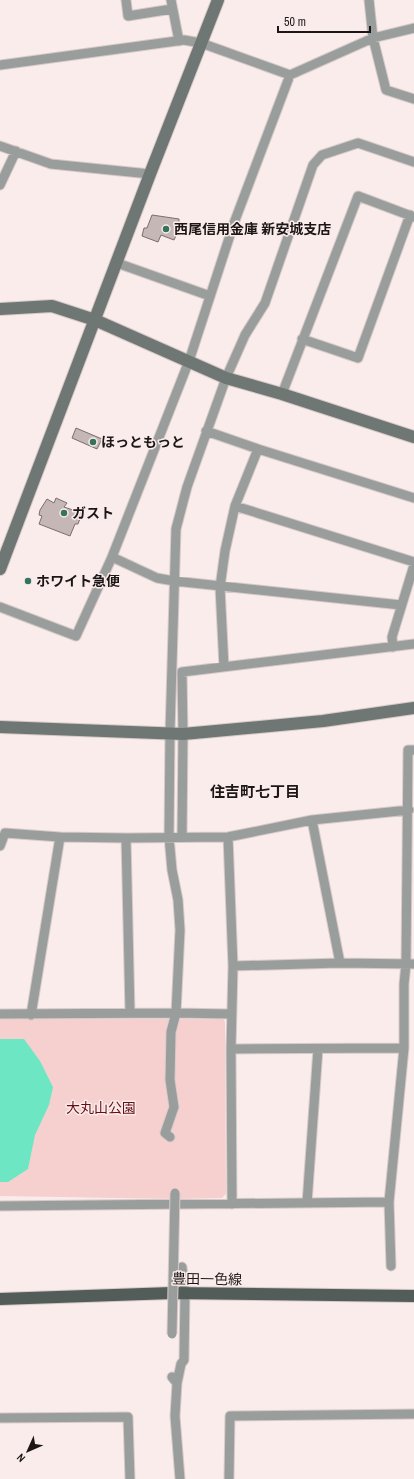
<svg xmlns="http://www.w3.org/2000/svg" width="414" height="1479" font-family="'Archivo Narrow','Noto Sans JP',sans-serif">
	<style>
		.green { fill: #f5d0ce }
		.water { fill: #6de7c3 }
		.building { fill: #c5b7b6; stroke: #7a6e6d }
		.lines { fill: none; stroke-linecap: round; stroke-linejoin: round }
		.street-casing { stroke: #d6cac9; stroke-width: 11 }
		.secondary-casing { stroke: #d6cac9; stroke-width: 14 }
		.primary-casing { stroke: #d6cac9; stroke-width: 14 }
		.street { stroke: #999e9c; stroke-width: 9 }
		.secondary { stroke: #6f7774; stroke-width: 12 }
		.primary { stroke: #525c59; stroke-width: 12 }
		.street-bridge-casing { stroke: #d6cac9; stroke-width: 11; stroke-linecap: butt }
		.street-bridge { stroke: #999e9c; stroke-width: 9 }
		.poi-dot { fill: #347360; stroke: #faeceb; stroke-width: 1.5 }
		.labels { text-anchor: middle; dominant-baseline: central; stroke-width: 3; stroke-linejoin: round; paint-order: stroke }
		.poi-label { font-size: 14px; font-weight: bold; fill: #1c1716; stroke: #faeceb; text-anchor: start }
		.park-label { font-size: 14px; fill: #660d16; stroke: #faeceb }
		.street-label { font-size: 14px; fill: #1c1716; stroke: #faeceb }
		.neighbourhood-label { font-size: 15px; font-weight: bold; fill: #1c1716; stroke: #faeceb }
	</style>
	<rect width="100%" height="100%" fill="#faeceb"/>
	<path class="green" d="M0 1018 223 1019 225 1022 226 1194 222 1198 178 1199 0 1196Z"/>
	<path class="water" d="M0 1039H24L40 1061 53 1087 49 1105 35 1135 28 1169 8 1182H0Z"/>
	<path class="building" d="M152 215 179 219V229L174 240 161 235 158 242 142 236 144 228H147Z
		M76 428 102 439 97 449 72 438Z
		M56 498 67 503 64 507 82 513 78 524H75L70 536 39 524 42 516 39 515 40 510 47 499 54 503Z"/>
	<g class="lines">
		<defs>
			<path id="street" d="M126 0 128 16 172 9
				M171 0 179 41
				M369 0 373 38 386 90 414 99
				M0 65 184 40 201 43 290 75 373 38 414 28
				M0 146 51 164 150 174
				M0 185 16 151
				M117 263 210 296
				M302 339 358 358 410 215
				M282 394 358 196 414 217
				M206 431 258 449 414 498
				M235 506 414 562
				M112 557 157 578 174 581 401 605
				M0 607 76 636 112 557 189 361 234 223 290 75
				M393 647 392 637 414 565
				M224 667 220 587 225 551 235 506 258 449
				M312 820 340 963
				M182 837 183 734 182 672 414 644
				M228 837 233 966 231 1049 232 1204
				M126 838 130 1013
				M0 846 5 833 60 837 126 838 228 837 312 820 409 810
				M233 966 340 963 414 964
				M0 1014 176 1013 232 1014
				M31 1015 60 837
				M231 1049 404 1048
				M170 1137 165 1133 174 1107 170 1080 171 1032 176 1013 180 930 178 900 172 870 169 837 170 732 176 529 187 487 226 378 245 335 265 303 313 165 322 155 358 143 414 162
				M307 1203 318 1049
				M0 1206 389 1202
				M391 1266 389 1202 404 1048V984L406 964 408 750H414
				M172 1377 177 1383 175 1416 180 1479
				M177 1383 181 1364 184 1360 185 1293 182 1267
				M0 1418 128 1417 130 1479
				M229 1479 230 1416 414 1414"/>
			<path id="secondary" d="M0 309 52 306 95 320 226 378 282 394 414 437
				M0 569 150 174 218 0
				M0 727 183 734 323 721 414 708"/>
			<path id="primary" d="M0 1299 172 1293 414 1296"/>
		</defs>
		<use href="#street" class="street-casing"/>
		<use href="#secondary" class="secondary-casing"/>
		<use href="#primary" class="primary-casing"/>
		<use href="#street" class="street"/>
		<use href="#secondary" class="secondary"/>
		<use href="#primary" class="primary"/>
		<defs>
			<path id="street-bridge" d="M172 1334 175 1193"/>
		</defs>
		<use href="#street-bridge" class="street-bridge-casing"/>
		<use href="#street-bridge" class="street-bridge"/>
	</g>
	<g class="poi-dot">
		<circle cx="166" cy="229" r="4"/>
		<circle cx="93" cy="442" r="4"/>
		<circle cx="64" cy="513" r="4"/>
		<circle cx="28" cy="581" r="4"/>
	</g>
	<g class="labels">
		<g class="poi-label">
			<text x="174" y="229">西尾信用金庫 新安城支店</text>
			<text x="101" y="442">ほっともっと</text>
			<text x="72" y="513">ガスト</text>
			<text x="36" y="581">ホワイト急便</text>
		</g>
		<g class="park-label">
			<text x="101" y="1108">大丸山公園</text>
		</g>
		<g class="street-label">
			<text transform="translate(207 1279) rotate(1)">豊田一色線</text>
		</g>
		<g class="neighbourhood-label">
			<text x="255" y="791">住吉町七丁目</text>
		</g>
	</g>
	<g transform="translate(28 1451) rotate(225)" stroke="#faeceb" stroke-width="3" paint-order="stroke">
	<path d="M0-3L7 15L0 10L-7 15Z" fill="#1c1716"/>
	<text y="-6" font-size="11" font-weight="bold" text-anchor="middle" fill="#1c1716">N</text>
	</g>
	<path d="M278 26v6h92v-6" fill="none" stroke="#1c1716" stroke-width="2"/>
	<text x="284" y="26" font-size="12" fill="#1c1716" stroke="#faeceb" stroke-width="3" paint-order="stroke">50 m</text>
</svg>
